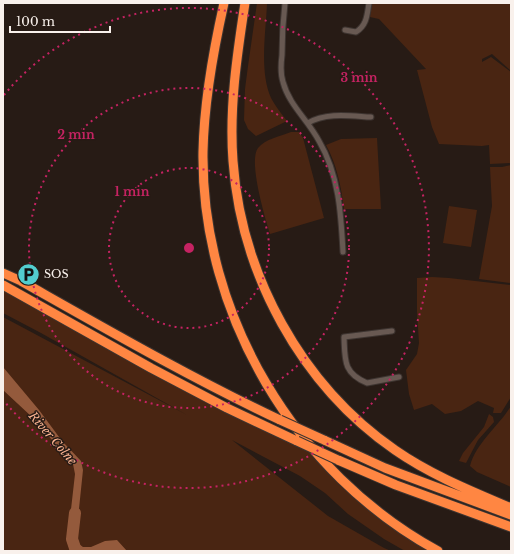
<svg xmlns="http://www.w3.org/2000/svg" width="514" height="554" font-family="'Libre Baskerville',serif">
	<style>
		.green { fill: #492512 }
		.water { fill: #945a3c }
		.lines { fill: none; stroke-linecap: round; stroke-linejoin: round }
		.river { stroke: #945a3c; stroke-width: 12 }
		.street-casing { stroke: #3e3531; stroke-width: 7 }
		.highway-casing { stroke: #3e3531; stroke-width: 11 }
		.street { stroke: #685952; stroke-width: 5 }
		.highway { stroke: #ff8642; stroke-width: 9 }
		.highway-bridge-casing { stroke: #3e3531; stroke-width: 11; stroke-linecap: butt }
		.highway-bridge { stroke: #ff8642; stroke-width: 9 }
		.ring { fill: none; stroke: #c52362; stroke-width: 2; stroke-dasharray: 2 4 }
		.labels { text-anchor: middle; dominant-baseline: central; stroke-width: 3; stroke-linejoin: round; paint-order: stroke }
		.poi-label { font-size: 11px; fill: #f9f1ec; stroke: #271b15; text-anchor: start }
		.water-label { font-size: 12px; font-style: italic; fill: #fab391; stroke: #271b15 }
		.centre { fill: #c52362; stroke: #271b15; stroke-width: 2 }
		.ring-label { font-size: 12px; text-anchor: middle; font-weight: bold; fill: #c52362; stroke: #271b15; stroke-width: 3; stroke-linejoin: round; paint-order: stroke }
	</style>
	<rect width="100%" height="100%" fill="#271b15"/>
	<path class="green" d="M257 3H267C266 32 259 71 271 98 275 106 281 113 287 121L256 136 248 129 244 120 245 89 248 66Z
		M372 3H511V71L492 54 482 59V62L491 57 511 72V163L490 164 489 145 482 146 439 144 432 127 417 70 426 69 379 19 370 17Z
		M291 132H299L303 138 324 218 270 234C265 218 248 161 258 148 265 139 281 136 291 132Z
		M377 138 381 209H344C341 186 337 165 326 145L341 139Z
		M511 165V283L479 279 492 206 490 167H502Z
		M449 206 477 210 471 247 443 243Z
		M432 277 449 278 511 285V397L501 413H493L494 408 478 401 461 411 445 414 432 404 414 410 409 394 406 370 417 354 419 343 417 312V278Z
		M3 290 25 300 171 384 336 464 338 466 316 456 336 475 436 551H405L384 539 348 514 325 493 300 476 232 440 328 516 384 548 391 551H3V317L187 415 41 333 3 313Z
		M511 406V487L477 472 470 466C476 443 499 426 511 406Z
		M489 414 493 417 494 422 478 440 466 463 459 461 463 453 484 427Z"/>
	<path class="water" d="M3 367 39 410 62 441 81 461 83 470 77 528 69 527 75 474 73 464 32 417 3 390Z
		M69 532 76 533V542L83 547H91L105 541 117 540 127 551H72L68 539Z"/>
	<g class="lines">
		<path class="river" d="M75 513 72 539 76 551"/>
		<defs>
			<path id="street" d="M285 3C283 20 282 37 282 55 281 63 280 73 283 82 289 105 308 120 319 141 339 175 341 214 343 252
				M345 30 356 32C367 25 367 15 369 3
				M308 123C326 112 351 116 371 117
				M392 331 344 337C345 360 343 373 367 383L399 377"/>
			<path id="highway" d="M224 3C213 52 204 101 203 152 201 315 295 473 438 551
				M245 3C237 55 229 108 233 161 241 274 301 385 395 450 431 475 471 491 511 508
				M3 273 21 281C106 329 191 378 280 420
				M3 285 151 368 227 408 297 441
				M324 440 385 468 511 515
				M338 460 396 485 511 527"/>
		</defs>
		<use href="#street" class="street-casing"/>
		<use href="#highway" class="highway-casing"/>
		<use href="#street" class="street"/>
		<use href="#highway" class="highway"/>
		<defs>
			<path id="highway-bridge" d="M280 420 324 440
				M297 441 338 460"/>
		</defs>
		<use href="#highway-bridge" class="highway-bridge-casing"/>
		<use href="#highway-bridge" class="highway-bridge"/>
	</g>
	<g class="ring">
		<circle cx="189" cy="248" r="80"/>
		<circle cx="189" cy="248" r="160"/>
		<path d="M4 95A240 240 0 1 1 4 401"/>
	</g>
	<defs>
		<symbol id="parking-disc" viewBox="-11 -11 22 22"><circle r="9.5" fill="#52cdcf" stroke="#271b15"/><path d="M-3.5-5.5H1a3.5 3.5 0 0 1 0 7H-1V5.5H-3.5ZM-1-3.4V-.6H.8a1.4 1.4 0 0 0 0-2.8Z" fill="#111"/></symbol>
	</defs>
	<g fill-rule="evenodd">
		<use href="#parking-disc" x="16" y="262" width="25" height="25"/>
	</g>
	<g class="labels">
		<g class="poi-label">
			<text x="44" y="274">SOS</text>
		</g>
		<g class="water-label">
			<text transform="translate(53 438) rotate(49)">River Colne</text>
		</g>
	</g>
	<circle cx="189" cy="248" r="6" class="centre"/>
	<g class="ring-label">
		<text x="359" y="82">3 min</text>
		<text x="76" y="139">2 min</text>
		<text x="132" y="196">1 min</text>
	</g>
	<rect width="514" height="554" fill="none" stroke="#f9f1ec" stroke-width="8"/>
	<path d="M10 26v6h100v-6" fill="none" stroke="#f9f1ec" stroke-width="2"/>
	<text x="16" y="26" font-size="12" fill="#f9f1ec" stroke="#271b15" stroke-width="3" paint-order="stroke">100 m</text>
</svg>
